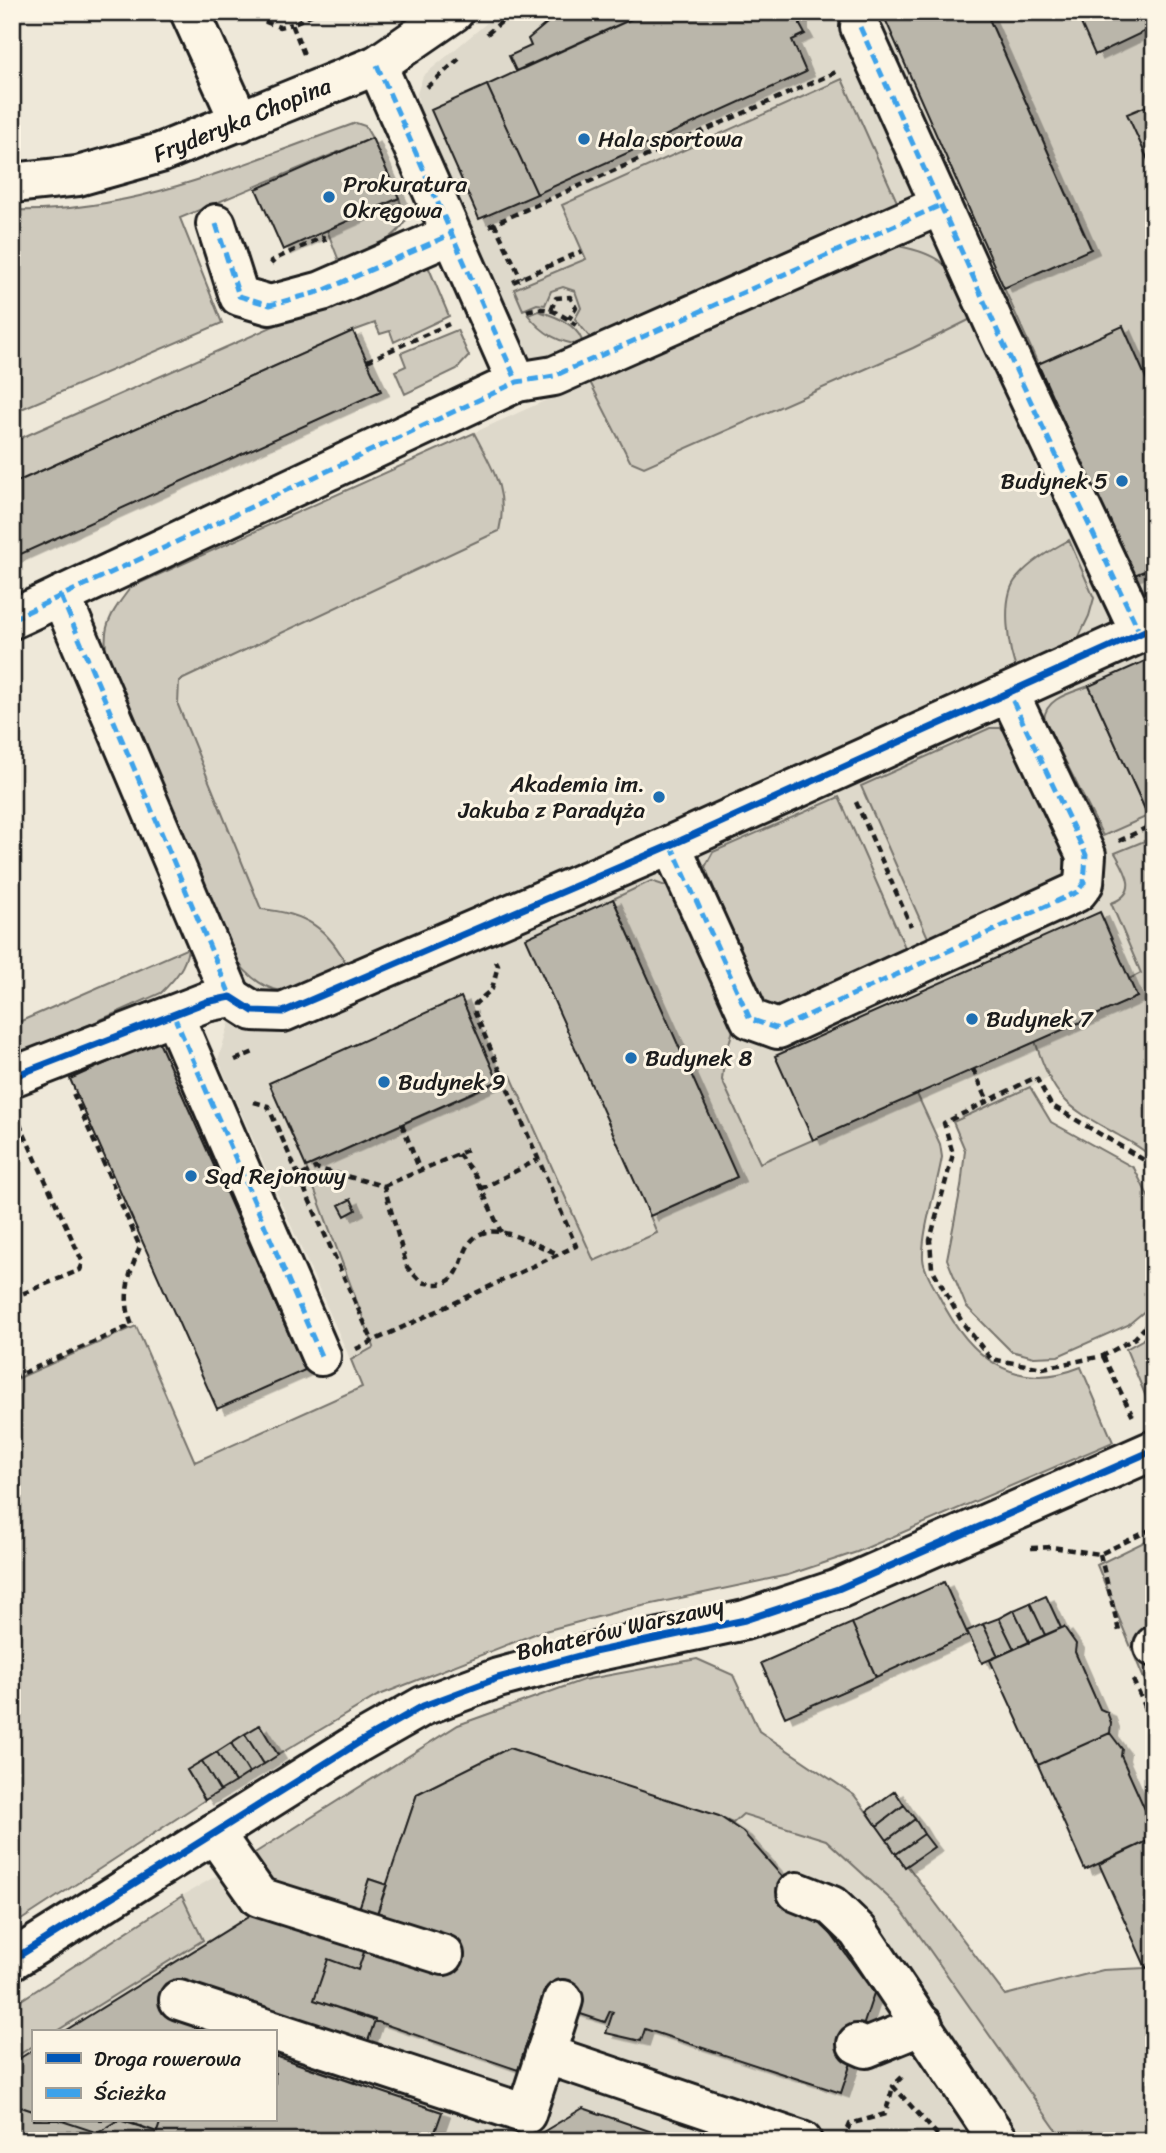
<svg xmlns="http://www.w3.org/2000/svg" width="1166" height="2153" font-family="Sriracha,sans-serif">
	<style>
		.built { fill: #ded9cb; fill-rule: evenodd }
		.green { fill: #cfcabd; stroke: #76736c; stroke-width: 2 }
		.building { fill: #bab6aa; stroke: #1c1c1c; stroke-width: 2; filter: url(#shadow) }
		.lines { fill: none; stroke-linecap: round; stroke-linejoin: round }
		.minor-casing { stroke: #1c1c1c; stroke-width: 44 }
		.path { stroke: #1c1c1c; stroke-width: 4.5; stroke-dasharray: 7 5; stroke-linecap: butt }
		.minor { stroke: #fcf5e5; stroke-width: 38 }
		.quiet { stroke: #3da2ea; stroke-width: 5; stroke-dasharray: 10 5; stroke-linecap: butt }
		.cycleway-casing { stroke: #fcf5e5; stroke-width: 11 }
		.cycleway { stroke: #0057b8; stroke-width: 7 }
		.poi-dot { fill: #1f6fb2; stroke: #fcf5e5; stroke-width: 2.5 }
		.labels { text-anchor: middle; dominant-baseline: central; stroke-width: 6; stroke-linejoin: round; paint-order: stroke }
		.street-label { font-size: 23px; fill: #1c1c1c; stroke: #fcf5e5 }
		.poi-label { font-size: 23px; fill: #1c1c1c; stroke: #fcf5e5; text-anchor: start }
	</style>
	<defs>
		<filter id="shadow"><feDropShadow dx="8" dy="4.5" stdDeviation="0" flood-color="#0004"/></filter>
	</defs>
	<rect width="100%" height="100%" fill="#eee8d9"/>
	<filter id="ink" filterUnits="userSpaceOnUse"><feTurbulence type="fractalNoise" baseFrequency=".0143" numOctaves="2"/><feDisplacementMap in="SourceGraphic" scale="14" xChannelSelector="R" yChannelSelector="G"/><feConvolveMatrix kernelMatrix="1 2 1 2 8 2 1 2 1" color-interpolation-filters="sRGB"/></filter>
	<g filter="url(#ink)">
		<path class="built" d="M500 12H1154V1031L362 1386 218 1060 245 972 231 954 104 644 110 614 131 587 551 398 492 280 419 114 417 93 423 76Z
			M509 1748 733 1823 743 1814 826 1840 900 1908 1064 2141H12V2006L182 1896 250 1856 387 1885 417 1794ZM33 2032H275V2120H33Z"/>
		<path class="green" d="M986 12H1154V103L1128 115 1154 173V396L1122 327 1038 364 1004 288 1091 248Z
			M842 79 898 204 592 340 575 319 581 308 575 291 563 287 551 291 545 305 537 304 523 310 514 289 586 259 562 205Z
			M356 123 365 126 372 138 180 218 222 323 12 413V210C133 214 244 163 356 123Z
			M399 198 406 220C393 244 363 251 339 261L327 230Z
			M898 246C951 256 953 272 973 318L913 348 644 467 630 461 589 380Z
			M428 266 449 316 394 342 390 331 380 334 375 323 353 331 12 484V442L400 270Z
			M538 311C556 316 580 325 583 345 559 343 543 334 528 315Z
			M457 330 469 356 457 369 405 394 395 371 406 366 401 353Z
			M474 433C492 468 509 491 499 531L179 681 178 705 261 909C306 913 328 928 348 967 297 994 272 1008 231 954L111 676C101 632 103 623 131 587Z
			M1069 540 1094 598 1089 616 1077 641 1018 673C1008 651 1000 597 1017 578 1030 562 1051 550 1069 540Z
			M1089 686 1148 816 1103 836 1044 719C1046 697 1072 693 1089 686Z
			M990 728H1000L1008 733 1064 856 1065 875 1059 882 929 940 861 786Z
			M839 797 907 952 780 1007 771 1008 761 1001 705 867 713 852Z
			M1154 837V1160C1145 1149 1130 1142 1118 1135 1065 1105 1055 1101 1035 1041L1137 997 1129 979 1141 973 1111 903C1140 893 1126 872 1115 853Z
			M651 881 669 887 735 1023 724 1061 722 1080 760 1163 917 1094 940 1144 942 1157C937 1188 922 1228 923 1258 924 1272 934 1286 940 1298 969 1356 1014 1394 1081 1367L1113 1442 857 1552 788 1575 624 1610 537 1633 377 1696 278 1755 259 1725 187 1770 205 1800 12 1926V1381L136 1326 195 1462 362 1387 351 1360 374 1347 306 1167 511 1076 594 1261 657 1233 650 1216 736 1177 613 899Z
			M188 948C186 967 174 980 161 993L12 1059V1025Z
			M1030 1087 1051 1122 1134 1168 1154 1208 1153 1304 1128 1325 1058 1356 1034 1357 1011 1351 966 1306 947 1259 961 1187 965 1150 953 1122Z
			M1154 1327V1416L1126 1349 1142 1340Z
			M1154 1537V1616C1132 1633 1145 1652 1152 1674 1155 1682 1154 1694 1154 1703L1097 1565Z
			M697 1659 733 1675 759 1731 854 1795 1005 1995 1103 1970 1146 1968 1154 1965V2141H1064L900 1908 826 1840 743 1814 733 1823 509 1748 417 1794 387 1885 369 1879 358 1912 265 1879 250 1856 458 1725 583 1680Z
			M182 1896 203 1940 55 2032H33V2046L12 2059V2006Z"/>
		<path class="building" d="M560 12H647L516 71 509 56 531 46 528 39Z
			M647 12H800V25L805 34 792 40 806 72 537 194 487 85Z
			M882 12H986L1091 249 1004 288Z
			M1094 12H1152L1154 27 1095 55 1079 19Z
			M487 85 537 194 479 219 431 110Z
			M1154 103V173L1127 114Z
			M372 138 399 198 283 250 256 189Z
			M1123 326 1154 396V567L1132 576 1038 364Z
			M353 331 381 391 12 558V484Z
			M1154 657V829L1089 686Z
			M613 899 737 1177 650 1216 526 938Z
			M1100 912 1137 997 813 1140 775 1056Z
			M461 997 498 1081 306 1167 269 1083Z
			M158 1040 305 1370 217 1409 70 1079Z
			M351 1199 356 1210 345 1216 339 1205Z
			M944 1582 968 1635 876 1677 852 1623Z
			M1046 1596 1061 1628 1045 1635 1030 1603Z
			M1030 1603 1045 1635 1029 1642 1014 1610Z
			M1014 1610 1029 1642 1014 1649 999 1618Z
			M999 1618 1014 1649 998 1656 983 1624Z
			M852 1623 876 1677 785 1717 761 1663Z
			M983 1624 998 1656 982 1663 967 1631Z
			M1064 1627 1076 1644 1075 1652 1100 1709 1107 1712 1111 1723 1110 1733 1038 1765 990 1660Z
			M260 1725 278 1755 264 1764 245 1734Z
			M1110 1733 1122 1749 1121 1756 1147 1814 1154 1819V1838L1085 1870 1038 1765Z
			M245 1734 264 1764 249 1773 231 1743Z
			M231 1743 249 1773 235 1782 217 1752Z
			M509 1748 719 1816 743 1832 823 1923 874 1993 841 2093 645 2029 641 2041 606 2033 613 2012 610 2011 605 2022 541 2001 518 2070 314 2000 328 1959 358 1970 417 1794Z
			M217 1752 235 1782 220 1791 202 1761Z
			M202 1761 220 1791 205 1800 187 1770Z
			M895 1791 904 1805 877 1826 867 1811Z
			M904 1805 915 1819 887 1840 877 1826Z
			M915 1819 924 1834 896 1854 887 1840Z
			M924 1834 934 1847 905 1867 896 1854Z
			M1154 1838V1965L1146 1968 1099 1864Z
			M369 1879 387 1885 358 1970 328 1959 314 2000 375 2020 354 2083 275 2056V2032H63L293 1889 358 1912Z
			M33 2050V2111L12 2104V2063Z
			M275 2056 442 2112 434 2135 450 2141H12V2104L33 2111V2120H59L98 2133 119 2120 157 2132 161 2120H275Z
			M583 2108 678 2141H528Z
			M59 2120H119L98 2133Z
			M123 2120H161L157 2132Z"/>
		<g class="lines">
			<defs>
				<g id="minor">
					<path d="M190 12 240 122"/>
					<path d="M860 27 998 332 1140 633"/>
					<path d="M377 65 517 382"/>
					<path id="s1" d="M12 183 78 176 160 153 377 65 454 12"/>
					<path d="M216 224 239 296 270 305 322 291 450 235"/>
					<path d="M61 596 231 997"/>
					<path d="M12 619 517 382 554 376 941 205"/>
					<path d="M671 845 750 1019 778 1029 1077 892 1084 883 1086 855 1009 693"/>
					<path d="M174 1016 321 1356"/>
					<path d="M12 1077 206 1002 231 997 253 1011 283 1012 671 845 1154 627"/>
					<path d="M1154 1646V1647"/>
					<path d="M214 1833 259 1897 444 1955"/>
					<path d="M797 1892 832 1906 858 1931 999 2141"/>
					<path d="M12 1960 358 1743 423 1706 498 1678 594 1652 745 1620 838 1589 1154 1450"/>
					<path d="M179 2000 526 2114 563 2000"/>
					<path d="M857 2044 866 2048 923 2025"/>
					<path d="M545 2054 802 2141"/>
				</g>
			</defs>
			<use href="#minor" class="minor-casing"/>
			<path class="path" d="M259 12 263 21 279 27 292 24
				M487 34 513 12
				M304 54 292 24 317 12
				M427 87 460 58
				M494 223 521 278
				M489 226 836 72
				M274 264 271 261 323 237 327 246
				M513 282 582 251
				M551 310 556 298 570 297 576 308 569 319
				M527 311C546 304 561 314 576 325
				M367 361 449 324
				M856 802 911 926
				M1119 841 1152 825
				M235 1060 256 1051
				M973 1069 988 1101
				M254 1102 268 1106 299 1177 315 1168 384 1186 407 1267 421 1282C474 1295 451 1240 486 1232 508 1228 539 1247 559 1254
				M402 1124 420 1171
				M458 1154 475 1175 501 1232
				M299 1177 373 1342
				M1154 1181 1144 1160 1051 1105 1036 1077 944 1123 953 1154 930 1240 932 1268 962 1322 991 1359 1043 1368 1103 1356 1135 1338 1154 1317
				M384 1186 470 1149
				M481 1189 539 1159
				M12 1298 80 1270 83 1263 15 1114
				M356 1349 576 1246 475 1013V1004L492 989 498 965 496 961
				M1103 1356 1134 1419
				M12 1378 132 1325C121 1298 129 1272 140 1247L73 1093
				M1031 1548 1051 1547 1100 1554 1154 1528
				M1100 1554 1119 1631
				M1133 1680 1154 1726
				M12 2007 21 1999
				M902 2077 893 2086 943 2141
				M843 2141 850 2124 885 2114 893 2087"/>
			<use href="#minor" class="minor"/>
			<path class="quiet" d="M860 27 998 332 1140 633
				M377 65 517 382
				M216 224 239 296 270 305 322 291 450 235
				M61 596 231 997
				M12 619 517 382 554 376 941 205
				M671 845 750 1019 778 1029 1077 892 1084 883 1086 855 1009 693
				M174 1016 321 1356"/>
			<defs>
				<path id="cycleway" d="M12 1077 206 1002 231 997 253 1011 283 1012 671 845 1154 627
					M12 1960 358 1743 423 1706 498 1678 594 1652 745 1620 838 1589 1154 1450"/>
			</defs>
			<use href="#cycleway" class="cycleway-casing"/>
			<use href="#cycleway" class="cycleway"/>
		</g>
	</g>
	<g class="poi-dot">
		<circle cx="584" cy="139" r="7"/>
		<circle cx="329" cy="197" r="7"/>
		<circle cx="1122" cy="481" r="7"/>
		<circle cx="659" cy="797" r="7"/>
		<circle cx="972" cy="1019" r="7"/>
		<circle cx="631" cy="1058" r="7"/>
		<circle cx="384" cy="1082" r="7"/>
		<circle cx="191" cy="1176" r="7"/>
	</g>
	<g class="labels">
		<g class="street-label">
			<text stroke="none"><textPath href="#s1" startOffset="240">Fryderyka Chopina</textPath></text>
			<text transform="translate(620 1629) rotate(-13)">Bohaterów Warszawy</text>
		</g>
		<g class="poi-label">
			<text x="598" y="139">Hala sportowa</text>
			<text x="343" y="184">Prokuratura<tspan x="343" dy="26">Okręgowa</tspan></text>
			<text x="1108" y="481" text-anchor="end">Budynek 5</text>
			<text x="645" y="784" text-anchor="end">Akademia im.<tspan x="645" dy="26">Jakuba z Paradyża</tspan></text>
			<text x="986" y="1019">Budynek 7</text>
			<text x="645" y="1058">Budynek 8</text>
			<text x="398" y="1082">Budynek 9</text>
			<text x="205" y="1176">Sąd Rejonowy</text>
		</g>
	</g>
	<rect width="1166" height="2153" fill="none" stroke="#fcf5e5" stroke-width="42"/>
	<rect x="21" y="21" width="1124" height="2111" fill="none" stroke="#1c1c1c" stroke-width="2.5" filter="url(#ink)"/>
	<rect x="32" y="2030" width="245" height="91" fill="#fcf5e5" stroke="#a29e95" stroke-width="2"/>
	<rect x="46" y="2053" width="35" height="10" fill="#0057b8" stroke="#a29e95" stroke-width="2"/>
	<text x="94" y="2066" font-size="21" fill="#1c1c1c">Droga rowerowa</text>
	<rect x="46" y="2088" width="35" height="10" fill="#3da2ea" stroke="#a29e95" stroke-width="2"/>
	<text x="94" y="2100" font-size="21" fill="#1c1c1c">Ścieżka</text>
</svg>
